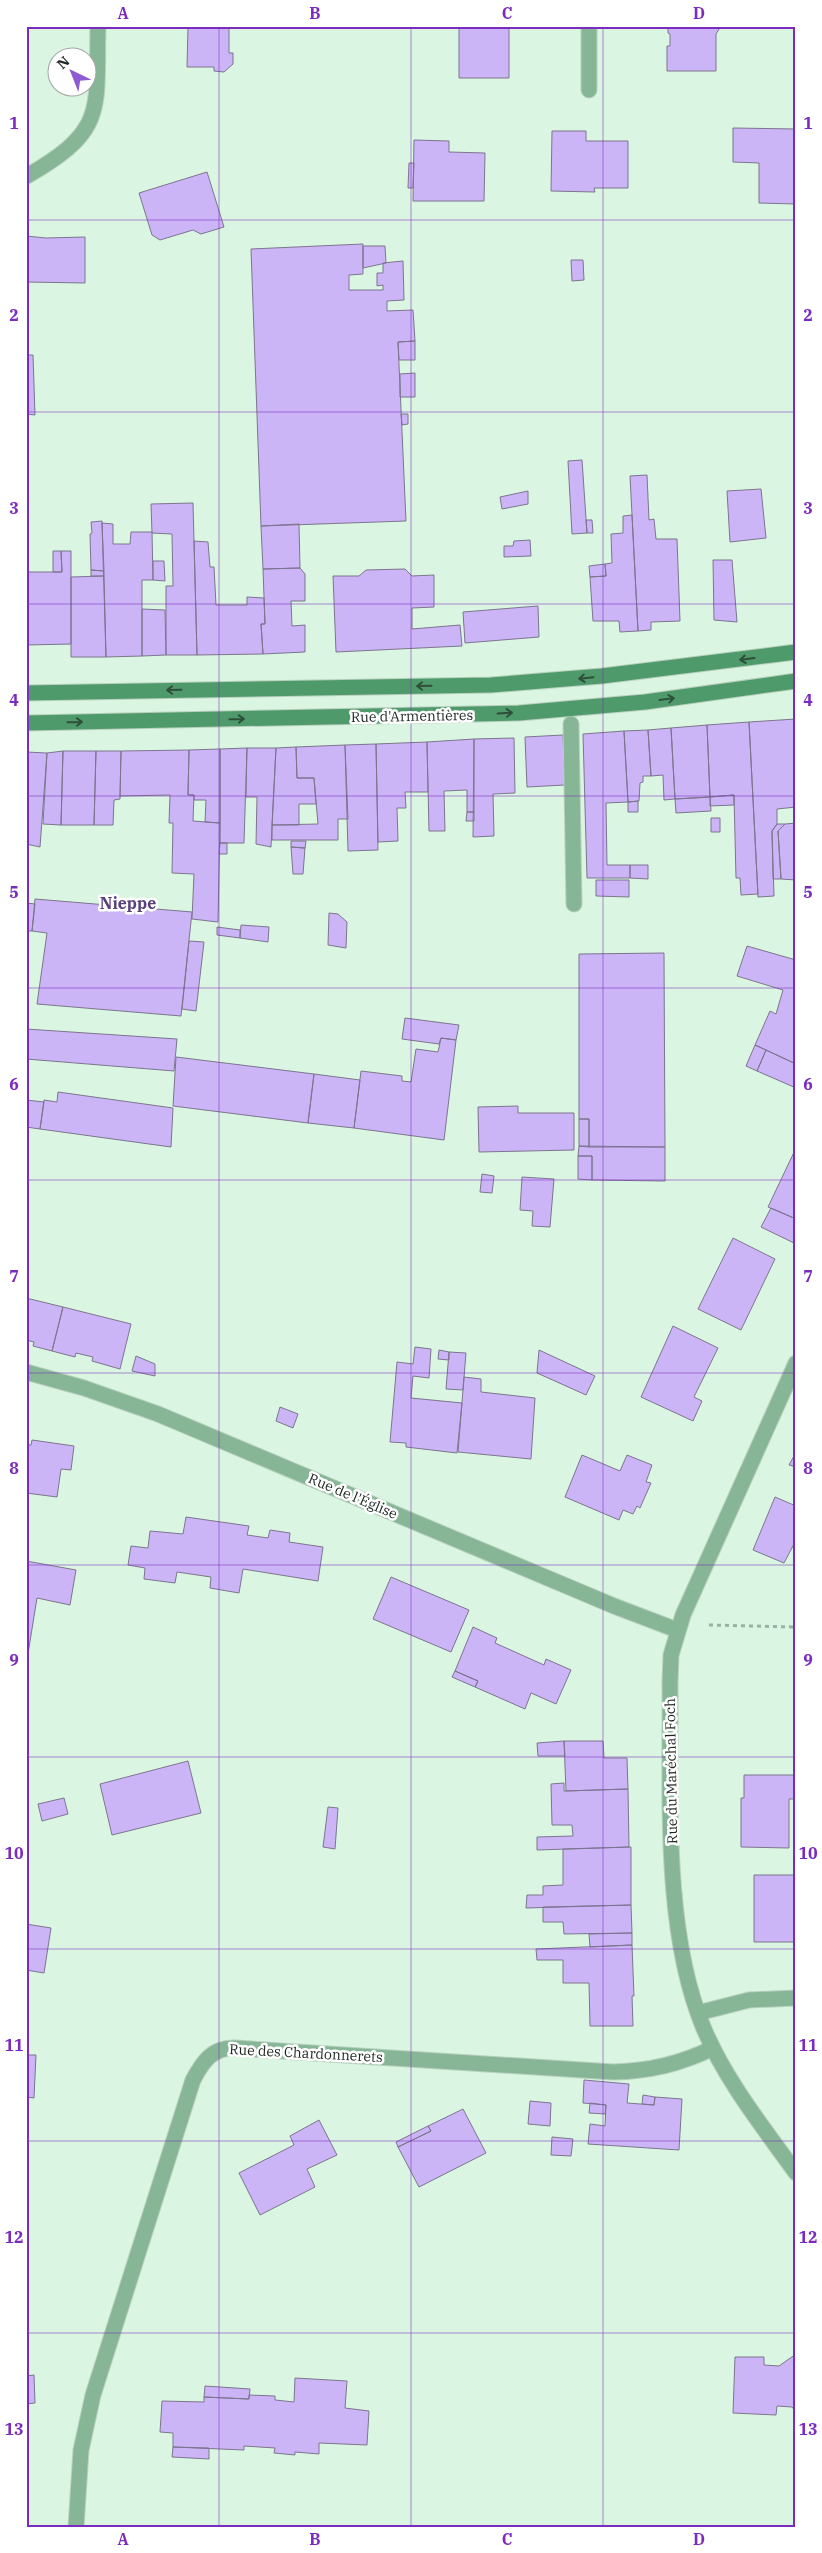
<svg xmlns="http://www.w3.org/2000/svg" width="822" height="2553" font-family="'IBM Plex Serif',serif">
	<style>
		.building { fill: #cbb5f6; stroke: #7d758e }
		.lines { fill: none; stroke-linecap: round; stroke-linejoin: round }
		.street-casing { stroke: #b8d0be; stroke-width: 17 }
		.secondary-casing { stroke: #b8d0be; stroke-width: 17 }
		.path { stroke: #9bb1a1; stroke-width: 3; stroke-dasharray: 4 4; stroke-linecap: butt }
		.street { stroke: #86b696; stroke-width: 15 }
		.secondary { stroke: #4f9a6b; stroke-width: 15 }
		.oneway { stroke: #2e4f3a }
		.grid { fill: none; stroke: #7b2cbf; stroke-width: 1; stroke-opacity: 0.55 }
		.labels { text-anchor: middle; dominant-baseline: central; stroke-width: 5; stroke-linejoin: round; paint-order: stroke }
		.street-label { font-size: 14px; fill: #1c2720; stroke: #fff }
		.quarter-label { font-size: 16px; font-weight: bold; fill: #57407c; stroke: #fff }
		.neatline { fill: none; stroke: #7b2cbf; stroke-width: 2 }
		.grid-label { font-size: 16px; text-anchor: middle; font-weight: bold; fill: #7b2cbf }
	</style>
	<rect width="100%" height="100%" fill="#daf5e1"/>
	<path class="building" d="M266 26V28H229V53H233V64L224 72 214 71V67H187L188 27H161Z
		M459 26H509V78H459Z
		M668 26H721L716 34V71H667V46H670V34L668 33Z
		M733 128 796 129V204L759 203V163L733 162Z
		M552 131H586V141H628V188H594L595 192 551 191Z
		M414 140 449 141V152L485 153 484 201H413Z
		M409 163H414L413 188H408Z
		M207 172 224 227 201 234 193 230 160 240 152 235 139 193Z
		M26 236 46 238 85 237V283L26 282Z
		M363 244V274L349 275V290H383V285L377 286V273H383V263L403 261 404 300 387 301V311L413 310 415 341 398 342 406 521 261 526 251 249Z
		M363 246H385L386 263 363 268Z
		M571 260H583L584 280 572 281Z
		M415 341V360H399L398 342Z
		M26 355H33L35 415 26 414Z
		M415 373V397H400V374Z
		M401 414H408V424L402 425Z
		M582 460 587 533 572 534 568 461Z
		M647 475 649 520 654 519 656 539H677L680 621 651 622V630L638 631 630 476Z
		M761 489 766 538 730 542 727 491Z
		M528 491V504L502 509 500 497Z
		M193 503 197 655H166V586H173L172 534 152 533 151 504Z
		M632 515 638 631 620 632 619 621H593L590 577 606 576 605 564 612 563 611 534 623 533V516Z
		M586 520H592L593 533H587Z
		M102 521V523L104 571 91 570 90 534 92 533 91 522Z
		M102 523 113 524V544H130L131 532H152L153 580H142V656L106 657Z
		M299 524 300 568 263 569 261 526Z
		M530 540 531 556 504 557V546H513L514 541Z
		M194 541 208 542 210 567H214L216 605H247V597L264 598 265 624H261L263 654 197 655Z
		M53 551H61L62 572H53Z
		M61 551H71V644L26 645V572H62Z
		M713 560H732L737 622 714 620Z
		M153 561H164L165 581 153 580Z
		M605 564 606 576 590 577 589 566Z
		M300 568 305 574V601H291L292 626 305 625V652L263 654 261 624H265L263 569Z
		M405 569 412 576 434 575V607L412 608V629L460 625 462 646 336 652 333 576H359L366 570Z
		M91 570 104 571V576H91Z
		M104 576 106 657H71V577Z
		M538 606 539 637 465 643 463 612Z
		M142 609 165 610 166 655 142 656Z
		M796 719V807L777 809V824L772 831 774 896 758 897 749 722Z
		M749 722 758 894 741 895 740 878H736L734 795 710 797 707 725Z
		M707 725 710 797 675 799 671 728Z
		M671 728 675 799 664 800 663 775 651 776 648 730Z
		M648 730 651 776H643V782L640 783 639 801 628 802 624 731Z
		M624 731 628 802 606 803 607 865H630V878H587L583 734Z
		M563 735 565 785 527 787 525 737Z
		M514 738 515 793 493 794 494 836 473 837 474 739Z
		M474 739V812H467V790L444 791 445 831H429L427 742Z
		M427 742 428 792H405L406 808H397L398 841 378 842 376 744Z
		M376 744 378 850 348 851 345 745Z
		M345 745 348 819H338V840H272V825L318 824 314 778H297L296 747Z
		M296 747 297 778H314L316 804H299V825H272L276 748Z
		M247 748H276L271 847 256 844 257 797H246Z
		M247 748 244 843H220V749Z
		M220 749V823L205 822 206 800H194V795H188L189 750Z
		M189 750 188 795H194L193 821 220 823 218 922 192 919 194 874 172 873 173 823H169L170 795 120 796 121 751Z
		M63 751H96L94 825H61Z
		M63 751 61 825 43 824 47 753Z
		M96 751H121L120 799 114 800 113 825H94Z
		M26 752 47 753 40 847 26 844Z
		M734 795V805L710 806V797Z
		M710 797 711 811 676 813 675 799Z
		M638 801V812H628V802Z
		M467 812H474V821H466Z
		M711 818H720V832H711Z
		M796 823V880L781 879 778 831 785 824Z
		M777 824H785L778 831 781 879H773L772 831Z
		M291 841H306L305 848 291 847Z
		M220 843H227V854H219Z
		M291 847 305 848 303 874H293Z
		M630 865H648V879L630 878Z
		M596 880H629V897L596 896Z
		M35 899 192 912 181 1016 37 1004 47 933 32 931Z
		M26 903 35 904 32 931H26Z
		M329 913 338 914 347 922 346 948 328 945Z
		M241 925 269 927 268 942 240 938Z
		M217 927 240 930V938L217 935Z
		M189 941 204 942 196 1011 182 1009Z
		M747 946 796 960V1064L755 1045 770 1011 776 1014 783 990 737 976Z
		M664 953 665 1147H589V1119H579V954Z
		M405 1018 459 1025 456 1040 441 1038 439 1044 402 1039Z
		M26 1029 177 1039 174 1071 26 1059Z
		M441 1038 456 1040 444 1140 354 1128 361 1071 402 1076V1081L411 1082 416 1049 438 1052Z
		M755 1045 766 1050 757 1071 746 1066Z
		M766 1050 796 1064V1088L757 1071Z
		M176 1057 314 1074 308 1123 173 1106Z
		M314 1074 360 1080 354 1128 308 1123Z
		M58 1092 173 1108 171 1147 40 1129 44 1100 57 1102Z
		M26 1100 44 1102 40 1129 26 1127Z
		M518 1106V1113H574V1150L479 1152 478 1107Z
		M579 1119H589V1147L579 1146Z
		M579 1146 665 1147V1181L592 1180V1156H578Z
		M796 1148V1219L768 1207Z
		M578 1156H592V1180L578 1179Z
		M482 1174 494 1176 492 1193 480 1192Z
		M522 1177 554 1179 550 1227 532 1226 533 1211 520 1210Z
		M771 1208 796 1219V1244L761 1227Z
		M733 1238 775 1259 741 1330 698 1309Z
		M26 1298 63 1307 52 1351 33 1346 34 1342 26 1340Z
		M63 1307 131 1324 120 1369 92 1361 93 1357 76 1353 75 1357 52 1351Z
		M673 1326 718 1348 694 1397 702 1401 693 1421 641 1397Z
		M415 1347 431 1349 429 1378 413 1376 411 1398 462 1403 457 1453 406 1447V1443L390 1442 397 1362 413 1364Z
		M439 1350 449 1352V1360L438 1359Z
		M539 1350 595 1376 586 1395 537 1373Z
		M449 1352 466 1353 463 1390 446 1389Z
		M136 1356 155 1364V1376L132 1371Z
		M464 1377 481 1379V1392L535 1398 531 1459 458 1452Z
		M280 1407 298 1414 293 1428 276 1421Z
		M32 1440 74 1446 71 1470 61 1469 57 1497 26 1493V1445H31Z
		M582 1455 620 1471 627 1455 652 1465 646 1482 651 1483 640 1508 637 1506 633 1514 623 1510 619 1520 565 1497Z
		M794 1456 796 1457V1467L789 1465Z
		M775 1497 796 1506V1544H794L784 1563 753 1550Z
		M186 1517 249 1526 247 1535 268 1538 270 1530 290 1533 289 1542 323 1547 318 1581 243 1569 239 1593 210 1588 211 1577 177 1572 175 1583 144 1579 145 1568 128 1565 131 1546 148 1548 150 1531 183 1534Z
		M26 1561 76 1570 70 1605 37 1598 26 1666Z
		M391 1577 469 1610 451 1652 373 1619Z
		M473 1627 497 1638 495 1643 544 1665 546 1659 571 1670 556 1704 531 1693 525 1709 475 1687 478 1681 455 1671Z
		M455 1671 478 1681 475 1687 452 1677Z
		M564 1741 565 1756H538L537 1743Z
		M564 1741H603L604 1758H627L628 1789 566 1791Z
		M188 1761 201 1813 112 1835 100 1784Z
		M744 1775H796V1799H789V1848L741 1847V1798H744Z
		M564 1783V1791L628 1789 629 1847 537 1850V1837L573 1836 572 1825H552L551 1784Z
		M64 1798 68 1814 42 1821 38 1804Z
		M328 1807 338 1808 335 1849 323 1847Z
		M631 1847V1905L526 1908 527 1895H543V1886L563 1885V1849Z
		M754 1875H796V1942H754Z
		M631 1905 632 1933 564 1934 563 1922H543V1907Z
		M26 1924 51 1928 44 1973 26 1970Z
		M632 1933V1945L590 1947 589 1934Z
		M632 1945 634 1996H632L633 2026H590L589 1983H563V1960H537L536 1949Z
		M26 2055H36L34 2098 26 2097Z
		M584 2080 629 2084 627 2103 654 2105 655 2097 682 2099 679 2150 588 2144 590 2124 605 2126 606 2105 583 2103Z
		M643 2095 655 2097 654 2105 642 2104Z
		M530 2101 551 2103 550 2126 528 2124Z
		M590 2103 606 2105 605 2114 589 2113Z
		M463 2109 486 2153 419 2187 398 2147 431 2131 428 2126Z
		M319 2120 337 2155 307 2169 315 2187 260 2215 239 2173 294 2145 290 2136Z
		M428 2126 431 2131 398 2147 396 2142Z
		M552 2137 573 2139 571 2156 551 2155Z
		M796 2354V2412L792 2407 777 2406 776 2415 733 2413 735 2357H764V2365L779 2366Z
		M34 2375 35 2403 26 2404V2376Z
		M295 2378 347 2381 345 2408 369 2411 367 2445 319 2443V2454L295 2452V2455L274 2453 275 2448 244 2446V2450L173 2447V2433L160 2432 162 2401 204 2402V2397L249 2399V2395L275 2396V2400L294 2402Z
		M205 2386 250 2389 249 2399 204 2397Z
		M173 2447 209 2448V2459L172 2457Z"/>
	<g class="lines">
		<defs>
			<path id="street" d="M589 26V90
				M27 176C107 130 96 111 98 26
				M571 724 574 904
				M796 1363 683 1615 671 1655 670 1683C671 1790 662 1930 704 2029 726 2081 763 2127 796 2173
				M26 1372 84 1388 158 1414 614 1606 677 1630
				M698 2013 749 2000 796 1998
				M76 2527 81 2450 93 2395 193 2080C203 2061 213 2047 235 2048L613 2072C650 2071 680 2064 713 2048"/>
			<path id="secondary" d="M26 693 491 685 602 676 796 652
				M26 723 519 713 645 702 796 681"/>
		</defs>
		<use href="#street" class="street-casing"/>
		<use href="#secondary" class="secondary-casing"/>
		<path class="path" d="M709 1625 796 1627"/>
		<use href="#street" class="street"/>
		<use href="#secondary" class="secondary"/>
	</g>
	<defs><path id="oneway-shaft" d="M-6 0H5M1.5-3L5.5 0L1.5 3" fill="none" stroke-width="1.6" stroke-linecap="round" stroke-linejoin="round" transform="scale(1.25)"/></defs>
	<g class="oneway">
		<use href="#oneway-shaft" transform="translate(747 659) rotate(173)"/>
		<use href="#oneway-shaft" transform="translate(586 678) rotate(174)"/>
		<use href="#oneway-shaft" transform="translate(424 686) rotate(179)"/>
		<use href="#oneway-shaft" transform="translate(174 690) rotate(179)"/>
		<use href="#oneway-shaft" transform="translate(667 699) rotate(-8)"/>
		<use href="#oneway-shaft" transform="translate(505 713) rotate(-3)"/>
		<use href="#oneway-shaft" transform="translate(237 719) rotate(-1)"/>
		<use href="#oneway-shaft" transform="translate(75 722) rotate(-1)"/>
	</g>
	<path class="grid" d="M219 26V2527M411 26V2527M603 26V2527M26 220H796M26 412H796M26 604H796M26 796H796M26 988H796M26 1180H796M26 1373H796M26 1565H796M26 1757H796M26 1949H796M26 2141H796M26 2333H796"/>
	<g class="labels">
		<g class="street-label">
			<text transform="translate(412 716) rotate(-1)">Rue d'Armentières</text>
			<text transform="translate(353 1496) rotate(23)">Rue de l'Église</text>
			<text transform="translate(671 1771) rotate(-91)">Rue du Maréchal Foch</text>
			<text transform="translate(306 2053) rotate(3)">Rue des Chardonnerets</text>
		</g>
		<g class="quarter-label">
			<text x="128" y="903">Nieppe</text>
		</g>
	</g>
	<rect width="822" height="2553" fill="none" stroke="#ffffff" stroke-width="55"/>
	<g transform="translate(72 72) rotate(317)"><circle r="24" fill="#ffffff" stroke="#a4a9a6"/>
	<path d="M0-4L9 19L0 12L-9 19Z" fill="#8d5bd4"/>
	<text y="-8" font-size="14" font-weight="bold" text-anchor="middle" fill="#1c2720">N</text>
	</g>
	<rect x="28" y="28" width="766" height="2498" class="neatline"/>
	<g class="grid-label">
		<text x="123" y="19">A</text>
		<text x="315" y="19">B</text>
		<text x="507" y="19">C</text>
		<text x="699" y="19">D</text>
		<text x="14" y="129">1</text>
		<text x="808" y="129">1</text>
		<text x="14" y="321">2</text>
		<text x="808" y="321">2</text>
		<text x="14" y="514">3</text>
		<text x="808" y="514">3</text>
		<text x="14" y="706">4</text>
		<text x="808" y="706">4</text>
		<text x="14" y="898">5</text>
		<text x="808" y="898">5</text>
		<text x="14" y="1090">6</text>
		<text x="808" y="1090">6</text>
		<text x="14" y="1282">7</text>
		<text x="808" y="1282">7</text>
		<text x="14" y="1474">8</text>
		<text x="808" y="1474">8</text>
		<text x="14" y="1666">9</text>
		<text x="808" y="1666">9</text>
		<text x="14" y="1859">10</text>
		<text x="808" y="1859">10</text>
		<text x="14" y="2051">11</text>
		<text x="808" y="2051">11</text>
		<text x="14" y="2243">12</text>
		<text x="808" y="2243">12</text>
		<text x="14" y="2435">13</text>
		<text x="808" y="2435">13</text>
		<text x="123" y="2545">A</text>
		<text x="315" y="2545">B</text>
		<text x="507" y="2545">C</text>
		<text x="699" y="2545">D</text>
	</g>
</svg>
